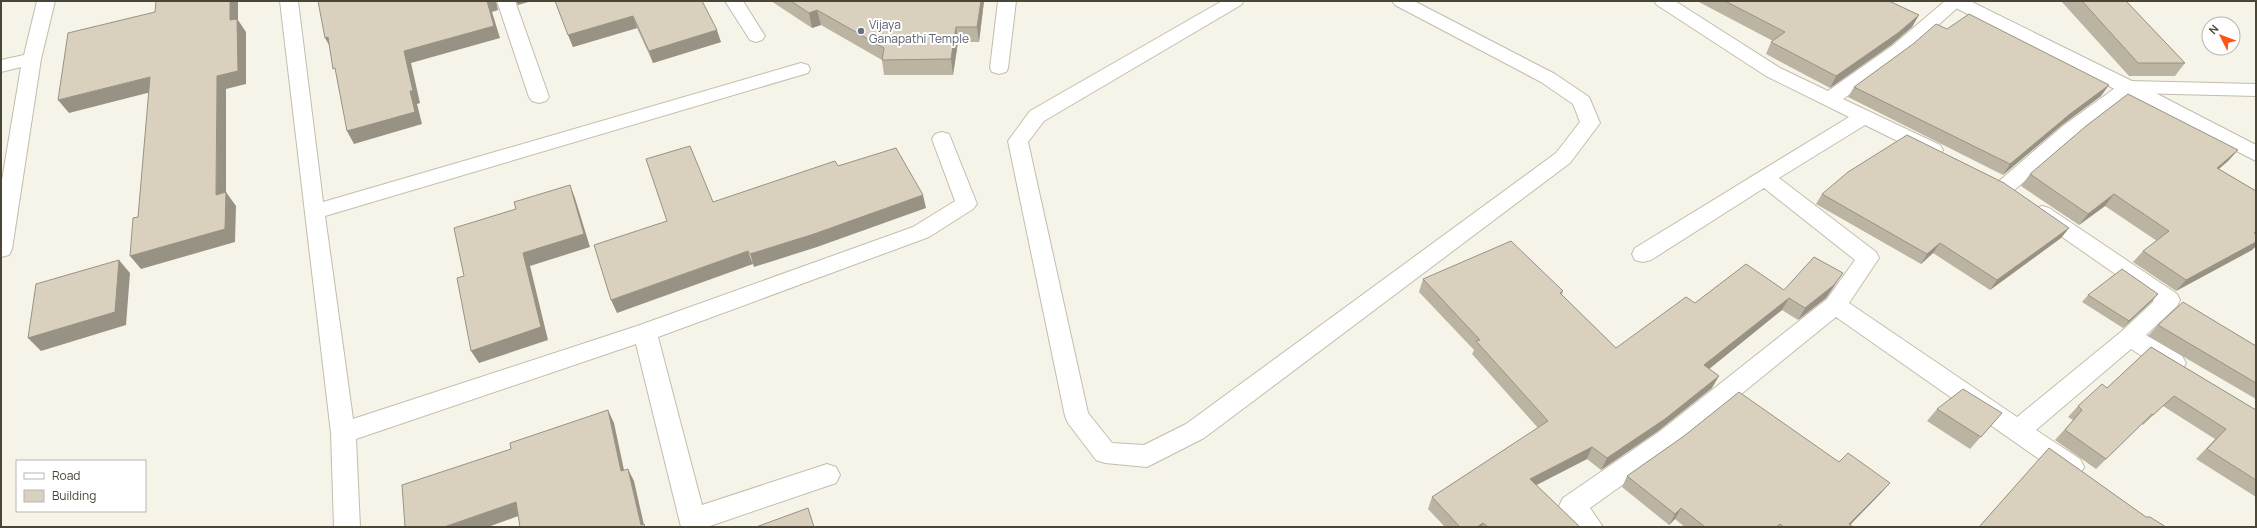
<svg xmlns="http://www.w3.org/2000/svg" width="2257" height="528" font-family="Manrope,sans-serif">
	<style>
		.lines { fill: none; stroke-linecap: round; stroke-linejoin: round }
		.minor-casing { stroke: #c3bdab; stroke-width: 2 }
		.tertiary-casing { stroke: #c3bdab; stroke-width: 2 }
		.minor { fill: #fff; fill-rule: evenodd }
		.tertiary { fill: #fff; fill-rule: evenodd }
		.wall { fill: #bbb4a3 }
		.shaded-wall { fill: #989284 }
		.building { fill: #d9d1bd; stroke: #989284 }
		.worship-dot { fill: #6b7280; stroke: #fff; stroke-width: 1.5 }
		.labels { text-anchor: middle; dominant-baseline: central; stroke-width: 4; stroke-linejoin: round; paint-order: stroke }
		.worship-label { font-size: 12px; fill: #5b616d; stroke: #fff; text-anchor: start }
	</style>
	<rect width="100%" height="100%" fill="#f6f4e9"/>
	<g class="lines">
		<defs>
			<path id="minor" d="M37 1H55L41 59 12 249 9 255 1 257V186L21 67 1 72V60L24 55Z
				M280 1H298L323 202 794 65 801 63 808 65 810 69 808 73 325 216 353 419 637 326 913 227 955 201 932 139 935 134 942 132 949 134 977 204 973 209 929 237 658 337 702 505 827 464 836 467 840 475 836 483 707 527H681L636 344 356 439 360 527H334L331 433Z
				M497 1H515L549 97 546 101 539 103 532 101 529 97Z
				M725 1H743L765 36 762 40 756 42 750 40Z
				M998 1H1016L1008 68 1006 72 999 74 992 72 990 68Z
				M1222 1H1244L1241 5 1044 121 1028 142 1088 413 1112 443 1144 445 1186 424 1556 153 1580 122 1573 104 1541 82 1395 5 1392 1H1414L1555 74 1589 97 1600 123 1570 163 1204 438 1147 467 1105 463 1096 460 1068 423 1065 416 1008 141 1030 111Z
				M1654 1H1675L1780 68 1828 91 1892 46 1945 1H1965L1906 54 1843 99 1940 145 1943 150 1940 155 1933 157 1926 155 1865 125 1779 178 1876 252 1879 258 1849 303 2017 417 2122 331 2154 301 2035 218 2031 213 2035 208 2042 206 2049 208 2177 294 2180 300 2177 306 2146 335 2182 356 2186 363 2182 370C2165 375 2146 358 2131 349L2036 430 2080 459 2084 467 2080 475 2071 478 2062 475 1836 317 1677 446 1590 508 1603 527H1574L1559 506 1563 498 1659 432 1827 299 1855 260 1764 188 1651 260 1643 262 1635 260 1632 254 1635 248 1849 117 1766 76 1657 5Z
				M2129 81 2256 84V96L2133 93 2077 136 2012 192 2005 194 1998 192 1995 187 1998 182 2063 126 2122 83Z"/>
			<path id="tertiary" d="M1947 1H1970L2136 83 2256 145V161L1950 5Z"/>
		</defs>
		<use href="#minor" class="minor-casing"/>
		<use href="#tertiary" class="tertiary-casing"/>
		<use href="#minor" class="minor"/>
		<use href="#tertiary" class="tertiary"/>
	</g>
	<path class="wall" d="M555 1H702L721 42 653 63 637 28 573 47Z
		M771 1H984L979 42H958L953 75H884L882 60 821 25 812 28Z
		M1697 1H1892L1891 2 1919 15 1912 27 1891 45 1830 88 1766 54 1771 42 1773 41Z
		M2061 1H2126L2185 63 2175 76H2129Z
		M1854 87 2101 96 2062 125 2003 175 1848 97Z
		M2238 150 2228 161 2219 169 2256 191V246L2252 250 2176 291 2133 262 2143 251 2157 241 2105 206 2079 225 2021 186 2030 174Z
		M1822 194 2069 228 2061 238 1990 290 1933 253 1921 264 1816 204Z
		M1423 279 1563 291 1562 295 1616 348 1695 303 1784 290 1835 285 1826 298 1798 320 1782 310 1709 369 1712 388 1658 431 1601 470 1587 459 1536 485 1580 527H1445L1428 509 1432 497 1538 428 1472 354 1474 350 1419 292Z
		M2158 294 2152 301 2123 328 2082 302 2088 295Z
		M2158 325 2256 346V399L2148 336Z
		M2151 347 2256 410V497L2196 459 2215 439 2163 406 2143 425 2142 424 2096 469 2055 440 2073 420 2068 417 2078 406 2107 388Z
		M1937 409 2002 413 1970 449 1927 421Z
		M2049 448 2146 517 2166 527H1979Z
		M1627 476 1890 483 1881 493 1850 525 1853 527H1685L1675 519 1669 525 1622 487Z"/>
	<path class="shaded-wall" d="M230 1H238V20L246 32V84L226 89V192L236 206 235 242 141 269 130 256 216 195 217 76 230 20Z
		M487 1H496L498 10 492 12 500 38 411 63 420 103 417 104 422 124 354 144 347 131 410 91 404 51Z
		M516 1H532L518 5Z
		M981 1H984L979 42 977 27Z
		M817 10 821 25 812 28 809 13Z
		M1919 15 1912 27 1891 45 1830 88 1836 76Z
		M633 16 637 28 573 47 568 35Z
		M956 27 958 42 953 75 951 59Z
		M717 30 721 42 653 63 649 51Z
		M328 37 332 50 325 38Z
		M150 77 159 90 69 113 58 100Z
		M2109 85 2101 96 2062 125 2003 175 2010 164 2070 114Z
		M2238 150 2228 161 2207 179 2217 168Z
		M570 185 575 198 590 247 530 266 548 340 479 363 471 351 523 253Z
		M2114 194 2105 206 2079 225 2088 214Z
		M923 195 926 208 817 247 754 267 750 254Z
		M2069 228 2061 238 1990 290 1997 280Z
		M2256 242V246L2252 250 2176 291 2186 280Z
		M1940 243 1933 253 1921 264 1927 254Z
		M748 251 753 264 617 313 611 300Z
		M119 260 130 273 126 325 41 351 28 338Z
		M1843 273 1835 285 1826 298 1798 320 1805 308Z
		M2158 294 2152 301 2123 328 2129 321Z
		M1789 298 1782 310 1698 378 1704 365Z
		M1719 376 1712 388 1658 431 1601 470 1607 458Z
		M608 410 614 423 627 484 621 471Z
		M1592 447 1587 459 1525 491 1530 479Z
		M628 469 634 481 644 525 646 527H642L641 525Z
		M1890 483 1881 493 1848 527 1849 524Z
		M516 502 524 514 488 527H444Z
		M1681 508 1675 519 1669 525 1675 514Z
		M1483 523 1482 527H1477Z"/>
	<path class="building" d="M156 1H230V20L237 19 238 71 217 76 216 195 226 192 225 229 130 256 133 218 138 217 150 77 58 100 68 33 155 12Z
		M318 1H487L494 26 404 51 413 91H410L415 112 347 131 335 68 333 69 328 37 325 38Z
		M555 1H702L717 30 649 51 633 16 568 35Z
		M791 1H981L977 27H956L951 59 882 60 884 48 817 10 809 13Z
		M1725 1H1889L1919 15 1898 33 1836 76 1771 42 1785 32Z
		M2082 1H2126L2185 63H2138Z
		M1969 14 2109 85 2070 114 2010 164 1854 87 1913 44 1936 24 1947 29Z
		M2128 94 2238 150 2217 168 2256 191V232L2254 233 2256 234V242L2186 280 2143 251 2169 231 2114 194 2088 214 2030 174 2086 126Z
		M1907 135 2004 183 2069 228 1997 280 1940 243 1927 254 1822 194 1848 172Z
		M690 146 713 202 835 161 838 166 896 148 923 195 814 234 750 254 748 251 611 300 594 245 667 221 646 159Z
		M570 185 584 234 523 253 541 327 471 351 457 278 464 276 454 228 516 209 514 202Z
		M1511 241 1563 291 1560 293 1616 348 1686 297 1695 303 1746 264 1784 290 1814 257 1843 273 1834 285 1805 308 1789 298 1704 365 1719 376 1665 419 1607 458 1592 447 1530 479 1580 527H1488L1483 523 1477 527H1460L1432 497 1548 421 1476 341 1480 340 1423 279Z
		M119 260 115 312 28 338 36 284Z
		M2122 269 2158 294 2129 321 2088 295Z
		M2183 302 2256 346V383L2158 325Z
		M2151 347 2256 410V480L2207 449 2226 429 2174 396 2153 415 2152 414 2106 459 2065 430 2082 410 2078 406 2102 384 2107 388Z
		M1963 389 2002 413 1981 437 1937 409Z
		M1739 392 1839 462 1848 453 1890 483 1849 524 1853 527H1784L1780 524 1776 527H1705L1681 508 1675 514 1627 476 1684 436Z
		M608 410 621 471 628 469 641 525 644 524 645 527H520L516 502 444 527H405L402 485 511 449 510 443Z
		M2049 448 2146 517H2150L2166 527H1979Z
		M808 508 814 527H756Z"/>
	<circle class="worship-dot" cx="861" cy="31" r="4"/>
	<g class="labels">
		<g class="worship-label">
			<text x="869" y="24">Vijaya<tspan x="869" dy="14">Ganapathi Temple</tspan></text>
		</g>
	</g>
	<rect width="2257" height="528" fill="none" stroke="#4b4536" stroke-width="4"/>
	<rect x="16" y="460" width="130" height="52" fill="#ffffff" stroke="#b7b5af"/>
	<rect x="24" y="473" width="20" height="6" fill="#ffffff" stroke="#b7b5af"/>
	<text x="52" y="480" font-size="12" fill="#4b4536">Road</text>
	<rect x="24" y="490" width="20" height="12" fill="#d9d1bd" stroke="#b7b5af"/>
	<text x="52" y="500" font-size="12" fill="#4b4536">Building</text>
	<g transform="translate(2221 36) rotate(312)"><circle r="19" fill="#ffffff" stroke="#b7b5af"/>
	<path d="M0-3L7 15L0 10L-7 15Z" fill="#ff5217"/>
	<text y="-6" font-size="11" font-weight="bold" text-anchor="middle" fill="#4b4536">N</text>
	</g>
</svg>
